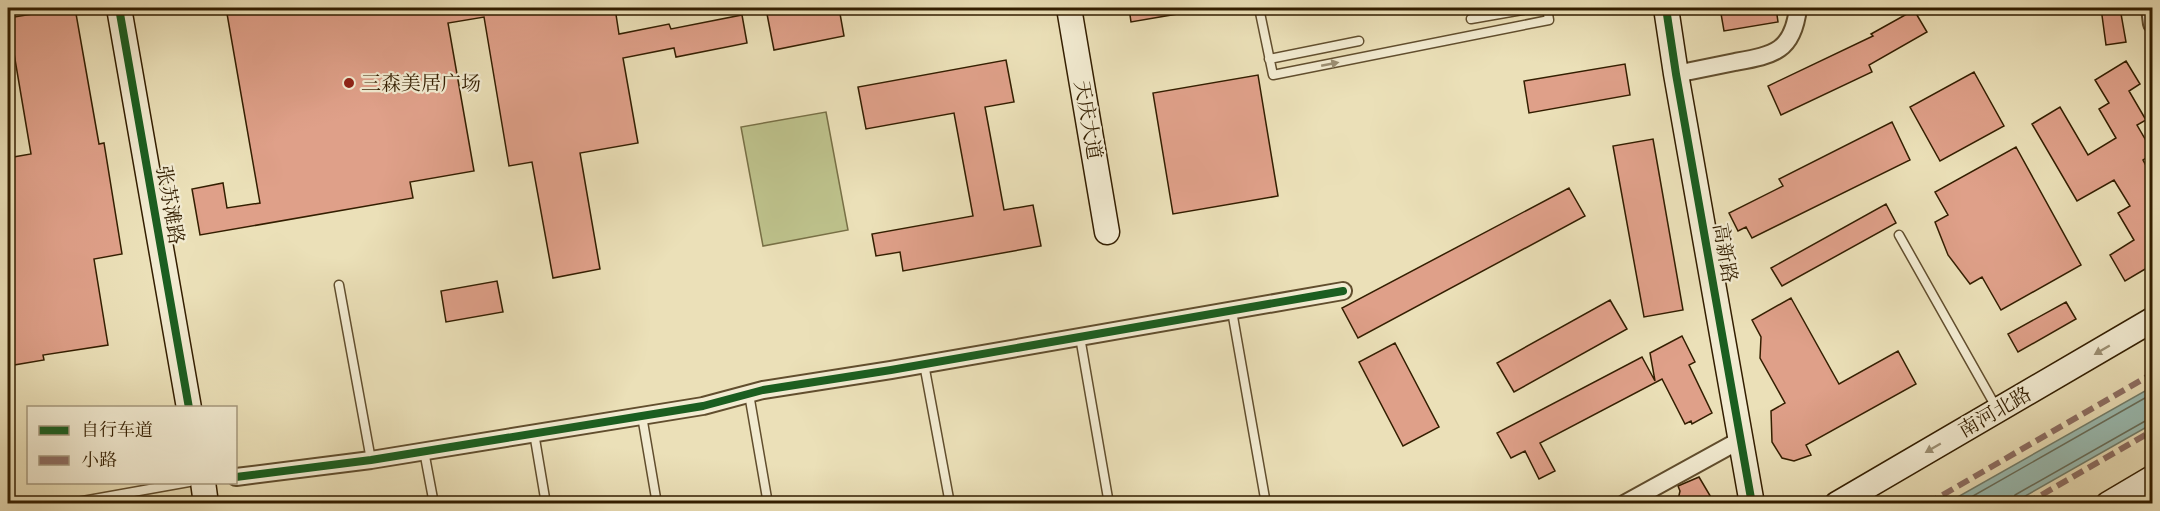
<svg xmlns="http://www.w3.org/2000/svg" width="2160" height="511" font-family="'IM FELL Double Pica','Noto Serif SC',serif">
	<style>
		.green { fill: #bdc18b; stroke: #787046; stroke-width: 1.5 }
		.water { fill: #99bcb3; stroke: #707d6b; stroke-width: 1.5 }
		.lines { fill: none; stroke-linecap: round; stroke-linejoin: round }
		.shore { stroke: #666d5a; stroke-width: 1.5 }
		.building { fill: #dfa089; stroke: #331e00; stroke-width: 1.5 }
		.lane-casing { stroke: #614e2e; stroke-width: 11 }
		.street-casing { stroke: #614e2e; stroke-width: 20 }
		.secondary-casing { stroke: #331e00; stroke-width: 27 }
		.lane { stroke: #f2ebd1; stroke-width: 8 }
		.street { stroke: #f2ebd1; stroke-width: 16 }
		.secondary { stroke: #f2ebd1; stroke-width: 24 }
		.quiet { stroke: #8d6e63; stroke-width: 6; stroke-dasharray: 12 6; stroke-linecap: butt }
		.cycleway-casing { stroke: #f2ebd1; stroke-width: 11 }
		.cycleway { stroke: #1b5e20; stroke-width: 8 }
		.oneway { fill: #9c8f73 }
		.poi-dot { fill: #8f2418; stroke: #f2ebd1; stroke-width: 2 }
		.labels { text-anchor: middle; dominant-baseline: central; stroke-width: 4.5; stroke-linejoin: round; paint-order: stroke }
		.poi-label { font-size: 20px; fill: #331e00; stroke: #f2ebd1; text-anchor: start }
		.street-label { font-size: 20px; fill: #331e00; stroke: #f2ebd1 }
	</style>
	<rect width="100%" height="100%" fill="#ebe0b8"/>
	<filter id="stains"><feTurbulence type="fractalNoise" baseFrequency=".00333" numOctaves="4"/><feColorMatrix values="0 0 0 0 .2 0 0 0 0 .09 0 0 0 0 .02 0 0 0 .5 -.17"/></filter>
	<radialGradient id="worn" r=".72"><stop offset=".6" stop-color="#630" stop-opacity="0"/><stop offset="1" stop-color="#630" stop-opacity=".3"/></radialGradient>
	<path class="green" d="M826 112 848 230 763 246 741 127Z"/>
	<path class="water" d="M2152 387V424L2013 503H1947Z"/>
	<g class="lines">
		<path class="shore" d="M1959 504 2152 394
			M2011 504 2015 495 2147 420 2152 419"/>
	</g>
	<path class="building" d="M69 8H75L99 144 104 143 122 254 94 259 108 345 43 355 44 360 8 366V158L31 154 8 18Z
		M226 8H615L619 34 669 24 671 29 742 15 747 43 676 57 674 48 623 58 638 143 580 153 600 269 553 278 532 162 509 166 484 17 448 23 474 171 410 182 413 198 200 235 192 189 223 183 227 208 260 203Z
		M798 8H839L844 36 774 50 767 14Z
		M1129 8H1177V14L1131 22Z
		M1720 8H1776L1778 22 1724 31Z
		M2101 8H2120L2126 42 2106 45Z
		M1914 10 1927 32 1869 65 1872 72 1781 115 1768 86 1873 36 1871 34Z
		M1006 60 1014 102 985 107 1004 210 1033 205 1041 246 903 271 900 252 876 256 872 234 973 216 954 113 866 129 858 87Z
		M2126 61 2140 84 2129 91 2146 120 2137 125 2152 151V154L2143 160 2152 177V265L2125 281 2110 255 2134 240 2118 213 2130 206 2114 180 2077 201 2032 124 2060 107 2088 155 2116 138 2099 109 2109 103 2095 80Z
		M1625 64 1630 95 1529 113 1524 81Z
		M1974 72 2004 126 1940 161 1910 107Z
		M1258 75 1278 196 1173 214 1153 93Z
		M1892 122 1910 160 1752 238 1746 227 1738 231 1729 213 1783 186 1779 179Z
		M1653 139 1683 310 1644 317 1613 146Z
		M2016 147 2081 265 2001 310 1982 277 1970 284 1948 255 1935 222 1948 215 1935 192Z
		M1569 188 1585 216 1358 338 1342 308Z
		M1886 204 1896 223 1782 286 1771 268Z
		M497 281 503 312 446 322 441 291Z
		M1791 298 1839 384 1898 351 1916 384 1806 445 1811 455 1794 461 1782 458 1772 442 1771 411 1785 403 1760 358 1761 337 1752 320Z
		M1610 300 1627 329 1514 392 1497 363Z
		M2066 302 2076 319 2018 352 2008 334Z
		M1682 336 1695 362 1689 365 1712 413 1692 424 1691 421 1685 424 1662 379 1540 443 1555 471 1539 479 1525 451 1511 458 1497 433 1642 357 1655 381 1650 353Z
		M1395 343 1439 427 1403 446 1359 362Z
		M1699 477 1715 504H1677L1680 491 1678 486Z"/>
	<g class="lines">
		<defs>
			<path id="lane" d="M1259 8 1273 75 1549 20 1547 8
				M1471 19 1534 8
				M1269 59 1359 41
				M1899 235 1996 407
				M339 285 371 460
				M1232 311 1266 504
				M1080 337 1109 504
				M924 364 950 504
				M749 394 768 504
				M642 416 657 504
				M534 433 546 504
				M424 451 434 504
				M66 504 189 482"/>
			<path id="street" d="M2150 8 2152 24
				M1676 74C1696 70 1716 66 1735 62 1773 55 1793 52 1798 8
				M236 477 371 460 703 406 763 390 891 370 1343 291
				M1624 504 1742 439"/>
			<path id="secondary" d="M119 8 189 408
				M1069 8 1107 232
				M1666 8 1676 74 1752 504
				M203 482 206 504
				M1837 504 2152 320
				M2108 504 2152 478"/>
		</defs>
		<use href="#lane" class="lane-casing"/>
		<use href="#street" class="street-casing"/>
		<use href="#secondary" class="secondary-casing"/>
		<use href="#lane" class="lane"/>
		<use href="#street" class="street"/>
		<use href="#secondary" class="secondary"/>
		<path class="quiet" d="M1927 504 2152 374
			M2026 504 2152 431"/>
		<defs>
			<path id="cycleway" d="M119 8 189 408
				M1666 8 1676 74 1752 504
				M236 477 371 460 703 406 763 390 891 370 1343 291"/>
		</defs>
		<use href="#cycleway" class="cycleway-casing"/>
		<use href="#cycleway" class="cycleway"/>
	</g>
	<defs><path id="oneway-solid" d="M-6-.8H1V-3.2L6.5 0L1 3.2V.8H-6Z" transform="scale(1.5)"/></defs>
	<g class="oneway">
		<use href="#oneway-solid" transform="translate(1330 64) rotate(-11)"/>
		<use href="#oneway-solid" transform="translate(2102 350) rotate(150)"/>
		<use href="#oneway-solid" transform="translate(1933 448) rotate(150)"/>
	</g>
	<circle class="poi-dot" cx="349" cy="83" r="6"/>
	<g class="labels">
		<g class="poi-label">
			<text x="361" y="83">三森美居广场</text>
		</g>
		<g class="street-label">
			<text transform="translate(1088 120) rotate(80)">天庆大道</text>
			<text transform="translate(170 205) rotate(80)">张苏滩路</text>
			<text transform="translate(1725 253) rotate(80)">高新路</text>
			<text transform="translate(1995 412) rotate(-30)">南河北路</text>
		</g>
	</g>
	<rect width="2160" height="511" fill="none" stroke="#ebe0b8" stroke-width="30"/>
	<rect x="9" y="9" width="2142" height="493" fill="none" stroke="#331e00" stroke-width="3"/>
	<rect x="15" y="15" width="2130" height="481" fill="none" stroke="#331e00" stroke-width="1.5"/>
	<rect x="27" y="406" width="210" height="78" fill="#f2ebd1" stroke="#a6997d" stroke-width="1.5"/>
	<rect x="39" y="426" width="30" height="9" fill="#1b5e20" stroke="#a6997d" stroke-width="1.5"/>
	<text x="81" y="436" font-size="18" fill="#331e00">自行车道</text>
	<rect x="39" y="456" width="30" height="9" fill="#8d6e63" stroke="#a6997d" stroke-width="1.5"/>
	<text x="81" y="466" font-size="18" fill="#331e00">小路</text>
	<rect width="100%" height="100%" filter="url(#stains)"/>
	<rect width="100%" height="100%" fill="url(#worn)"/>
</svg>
